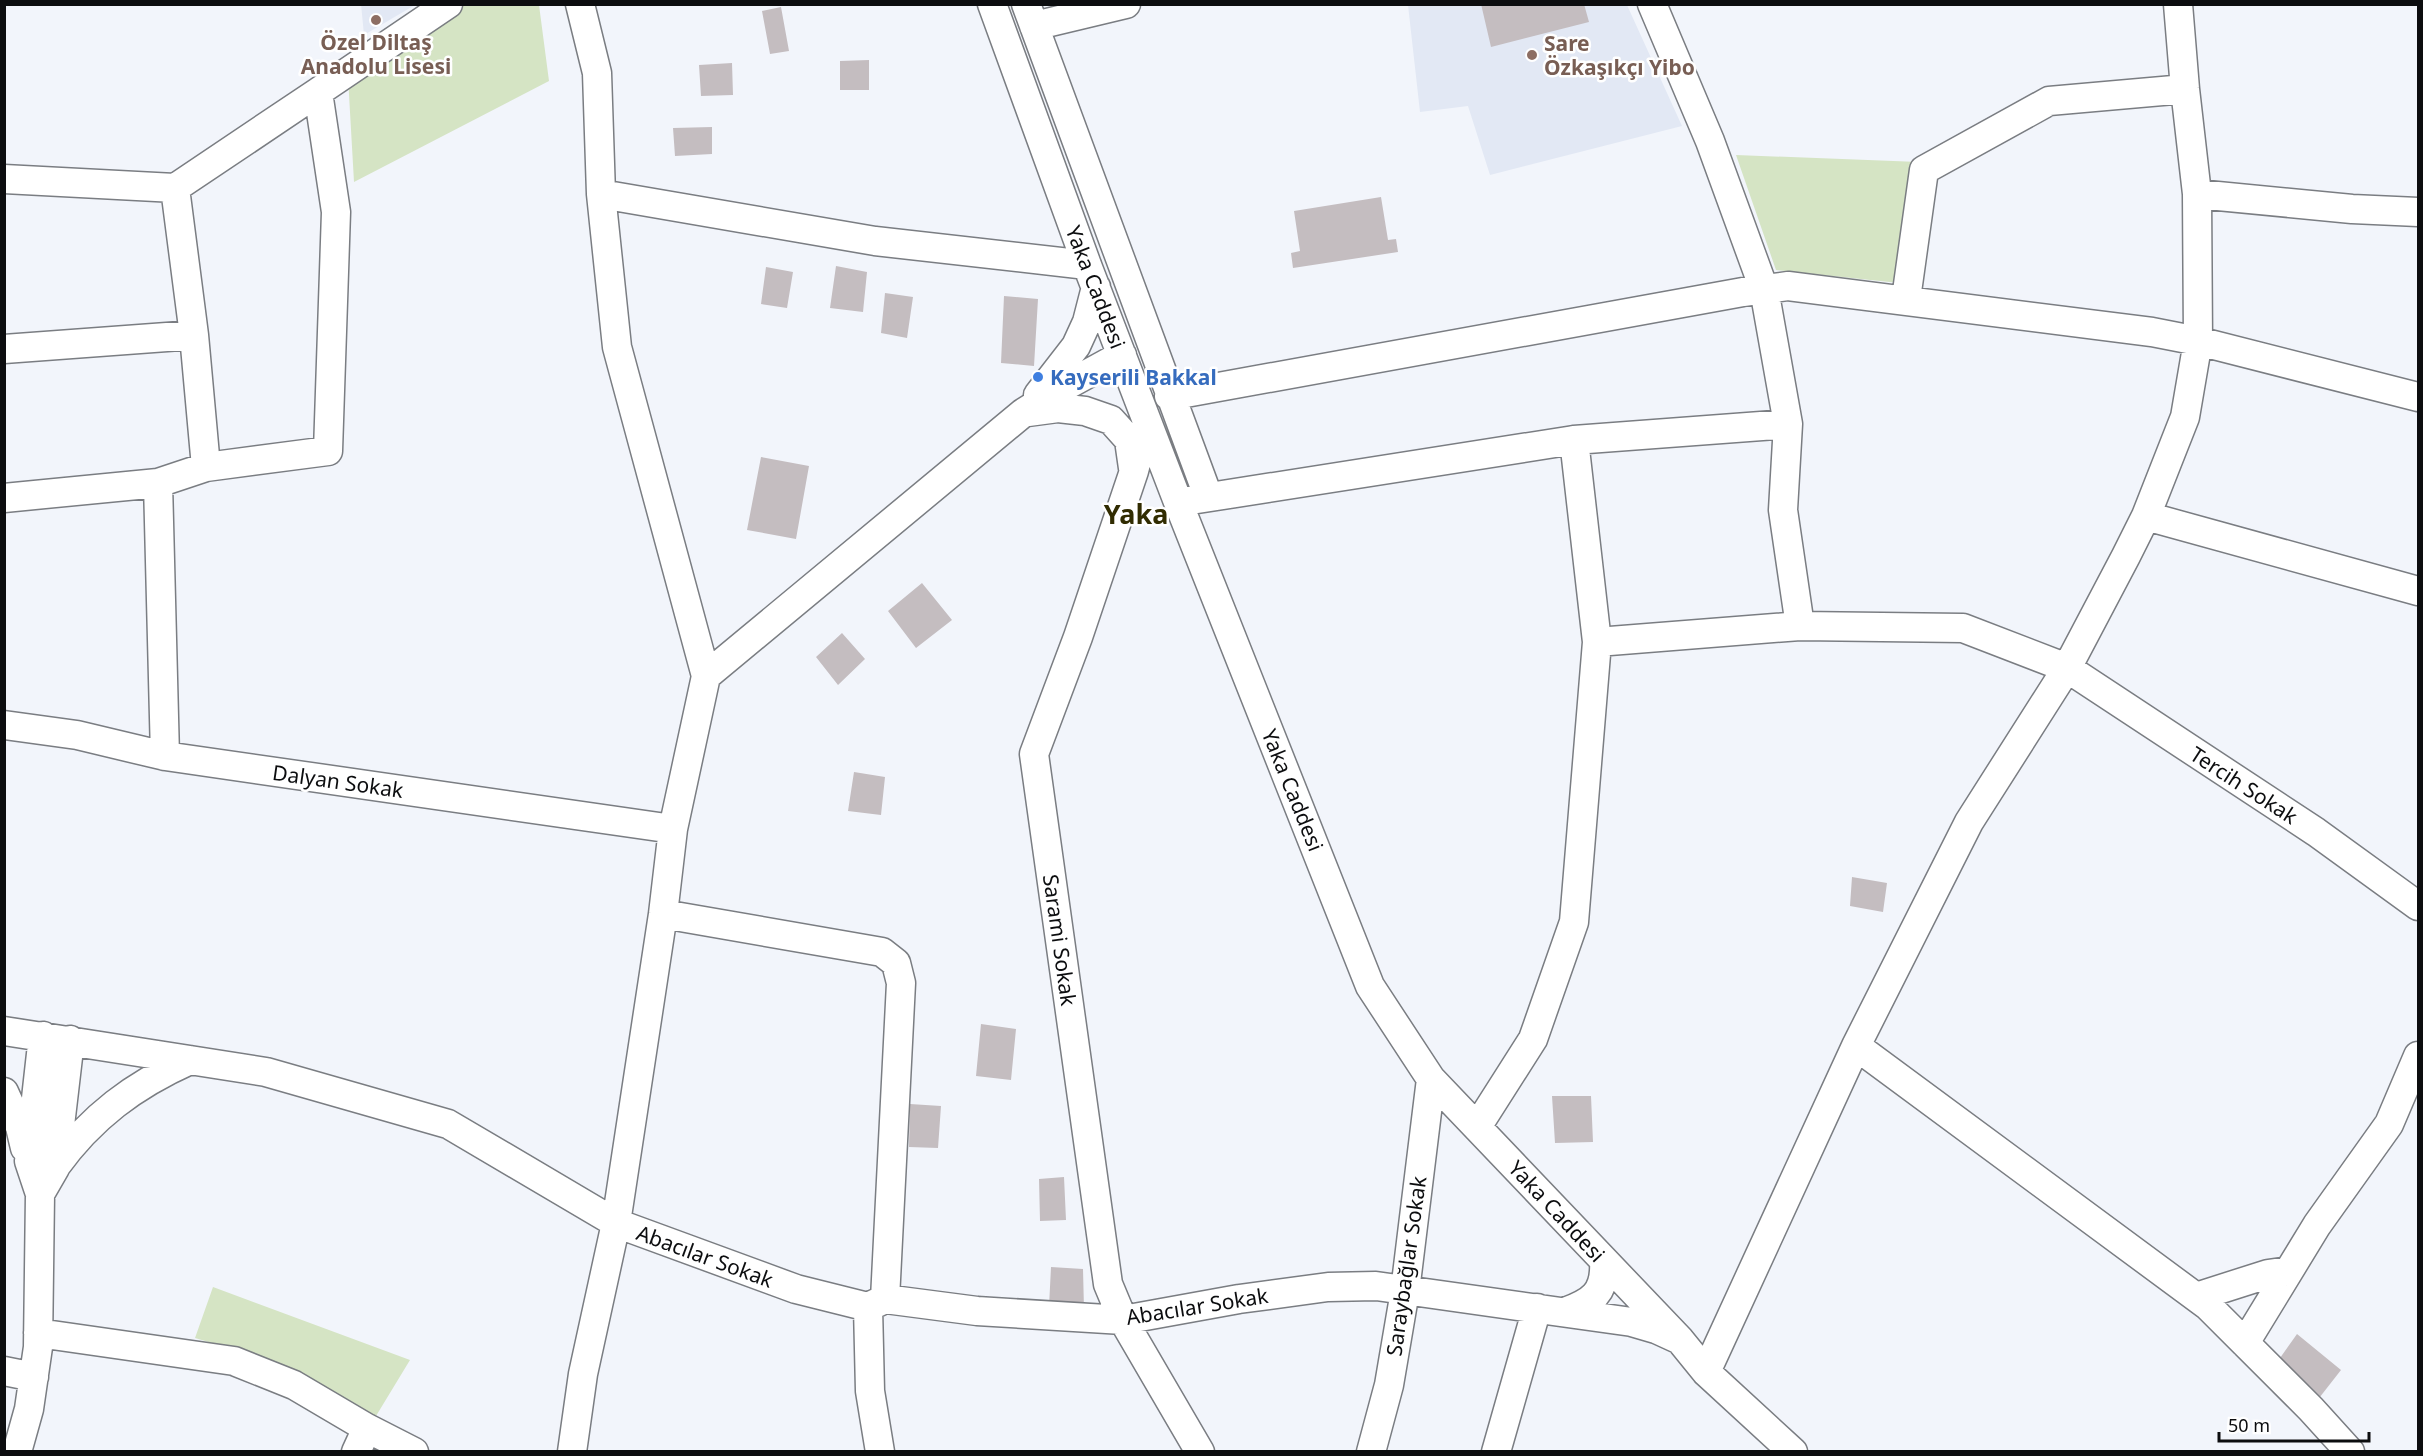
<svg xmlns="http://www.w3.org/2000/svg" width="2423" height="1456" font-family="'Noto Sans',sans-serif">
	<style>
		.built { fill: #e2e8f4 }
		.green { fill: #d5e4c4 }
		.building { fill: #c4bdc0 }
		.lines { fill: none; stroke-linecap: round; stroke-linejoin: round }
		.minor-casing { stroke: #7a7d82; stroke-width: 31 }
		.minor { stroke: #fff; stroke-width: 28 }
		.education-dot { fill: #8d6e63; stroke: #fff; stroke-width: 2 }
		.shop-dot { fill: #3f7fe0; stroke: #fff; stroke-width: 2 }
		.labels { text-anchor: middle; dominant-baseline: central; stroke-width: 5; stroke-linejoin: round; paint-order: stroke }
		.education-label { font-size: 21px; font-weight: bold; fill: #785e54; stroke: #fff }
		.street-label { font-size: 21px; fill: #0c0d0f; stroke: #fff }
		.shop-label { font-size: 21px; font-weight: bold; fill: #366cbe; stroke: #fff; text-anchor: start }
		.district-label { font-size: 27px; font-weight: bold; fill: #312c01; stroke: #fff }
	</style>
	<rect width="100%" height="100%" fill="#f2f5fb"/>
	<path class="built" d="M361 4H415V5L364 35Z
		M1408 5H1627L1682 126 1490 175 1468 106 1420 112Z"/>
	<path class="green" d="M465 5H539L549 81 354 182 348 77Z
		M1736 155 1919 162 1899 283 1776 270Z
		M213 1287 410 1360 376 1416 276 1362 195 1338Z"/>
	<path class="building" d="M1481 4H1584L1589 22 1491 47Z
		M781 7 789 51 770 54 762 11Z
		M869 60V90H840V61Z
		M732 63 733 95 701 96 699 65Z
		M712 127V154L675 156 673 128Z
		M1381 197 1388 240 1396 239 1398 252 1293 268 1291 253 1300 251 1294 211Z
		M836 266 867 272 863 312 830 308Z
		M766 267 793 272 787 308 761 304Z
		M885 293 913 297 907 338 881 333Z
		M1004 296 1038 299 1034 366 1001 363Z
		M761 457 809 466 796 539 747 530Z
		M922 583 952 620 916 648 888 611Z
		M842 633 865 659 838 685 816 657Z
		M854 772 885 777 881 815 848 811Z
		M1852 877 1887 883 1883 912 1850 906Z
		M981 1024 1016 1029 1011 1080 976 1076Z
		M1552 1096H1591L1593 1142 1555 1143Z
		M910 1104 941 1106 938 1148 909 1147Z
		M1064 1177 1066 1220 1040 1221 1039 1179Z
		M1051 1267 1083 1269 1084 1309 1049 1307Z
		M2297 1334 2341 1370 2316 1402 2275 1365Z"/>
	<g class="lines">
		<defs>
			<path id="minor" d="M580 4 597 73 601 194 617 347 706 676
				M992 4 1087 265 1178 502 1370 986 1431 1079 1680 1340 1706 1372 1793 1452
				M1026 4 1208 496
				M1034 26 1126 4
				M4 179 175 188 318 92
				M175 188 194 335 206 467
				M601 194 875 241 1087 265
				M2197 194 2352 209 2418 212
				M1906 299 1924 170 2049 101 2185 89
				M4 349 194 335
				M1038 395 1076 346 1087 322 1096 287
				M1169 396 1743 292 1788 286 2152 332 2198 341 2418 397
				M1028 412 1058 408 1085 411 1111 420 1129 440 1133 468
				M1147 422 1134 471 1078 637 1034 754 1108 1284 1123 1320 1200 1452
				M1788 424 1783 510 1800 626
				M1574 440 1597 642
				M158 483 165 756
				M4 498 158 483 206 467 328 451 336 212 318 92 448 4
				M1178 502 1574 440 1788 424 1764 289 1710 141 1652 4
				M2146 516 2418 591
				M4 725 77 735 165 756 673 829
				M663 914 882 952 896 963 901 983 885 1299
				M4 1031 266 1072 448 1124 616 1223 796 1289 868 1307 885 1299 977 1311 1123 1320 1239 1299 1328 1287 1376 1286 1632 1322 1656 1329 1680 1340
				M43 1036 29 1161 40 1194 55 1168 70 1040
				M1856 1046 1969 822 2067 668 2126 556 2146 516 2185 417 2198 341 2197 194 2185 89 2178 4
				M4 1092 20 1127 25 1148
				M1477 1127 1533 1039 1574 922 1597 642 1800 626 1963 628 2067 668 2316 832 2418 906
				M55 1167C91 1117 134 1085 190 1060
				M2196 1297 2268 1274 2289 1271
				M868 1307 870 1391 880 1452
				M1565 1312C1592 1302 1606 1293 1604 1261
				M38 1333 234 1361 294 1385 367 1428 414 1452
				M2245 1343 2317 1225 2389 1124 2418 1056
				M4 1371 34 1377
				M1706 1372 1856 1046 2208 1306 2311 1409 2350 1452
				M17 1452 29 1409 38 1347 40 1194
				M356 1452 367 1428
				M572 1452 583 1374 616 1223 663 914 673 829 706 676 1023 413 1071 383 1122 355
				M1371 1452 1389 1385 1405 1291 1431 1079
				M1496 1452 1537 1308"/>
		</defs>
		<use href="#minor" class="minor-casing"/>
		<use href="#minor" class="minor"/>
	</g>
	<g class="education-dot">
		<circle cx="376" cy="20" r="6"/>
		<circle cx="1532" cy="55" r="6"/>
	</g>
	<circle class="shop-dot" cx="1038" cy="377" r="6"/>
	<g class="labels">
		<g class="education-label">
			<text x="376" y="42">Özel Diltaş<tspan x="376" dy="24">Anadolu Lisesi</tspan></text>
			<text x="1544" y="43" text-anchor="start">Sare<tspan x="1544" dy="24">Özkaşıkçı Yibo</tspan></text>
		</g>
		<g class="street-label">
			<text transform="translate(1096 287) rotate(69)">Yaka Caddesi</text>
			<text transform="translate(338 781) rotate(8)">Dalyan Sokak</text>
			<text transform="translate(2244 785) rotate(33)">Tercih Sokak</text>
			<text transform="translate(1293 790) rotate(68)">Yaka Caddesi</text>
			<text transform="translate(1060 940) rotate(82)">Sarami Sokak</text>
			<text transform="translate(1557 1211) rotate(47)">Yaka Caddesi</text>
			<text transform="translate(705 1256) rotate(20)">Abacılar Sokak</text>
			<text transform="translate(1406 1266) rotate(-82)">Saraybağlar Sokak</text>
			<text transform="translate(1197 1306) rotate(-9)">Abacılar Sokak</text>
		</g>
		<g class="shop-label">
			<text x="1050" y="377">Kayserili Bakkal</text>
		</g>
		<g class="district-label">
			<text x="1136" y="513">Yaka</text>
		</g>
	</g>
	<rect width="2423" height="1456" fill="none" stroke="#0c0d0f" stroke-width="12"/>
	<path d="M2219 1432v9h150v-9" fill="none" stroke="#0c0d0f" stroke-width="3"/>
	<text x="2228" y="1432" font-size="18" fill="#0c0d0f" stroke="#ffffff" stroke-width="4.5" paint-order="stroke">50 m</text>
</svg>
